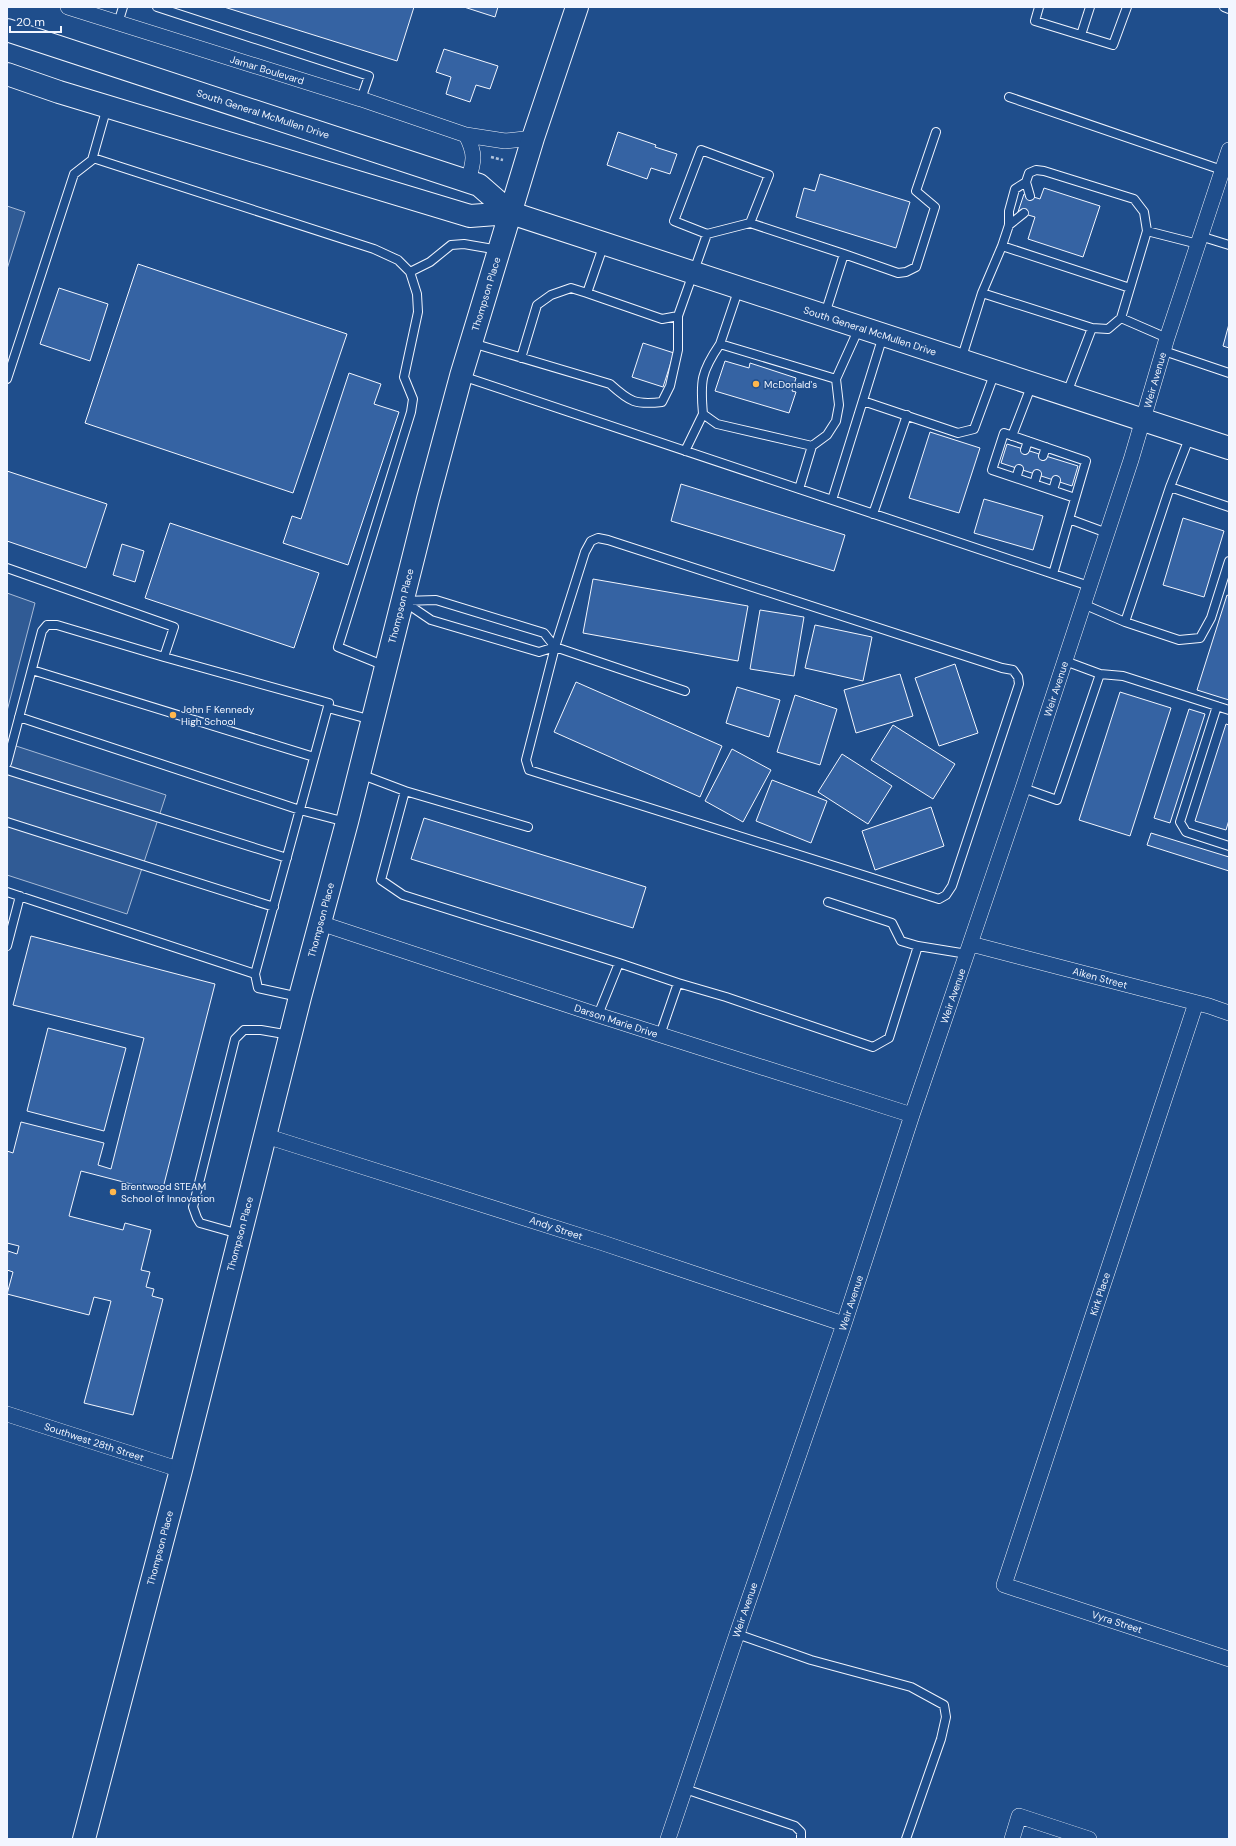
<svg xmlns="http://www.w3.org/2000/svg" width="1236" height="1846" font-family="'DM Sans',sans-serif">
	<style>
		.built { fill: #305b95; stroke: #a8bbd7 }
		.building { fill: #3563a3; stroke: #f2f6ff }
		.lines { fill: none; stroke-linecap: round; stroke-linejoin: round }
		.lane-casing { stroke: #f2f6ff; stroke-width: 10 }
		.street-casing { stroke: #f2f6ff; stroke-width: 16 }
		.secondary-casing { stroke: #f2f6ff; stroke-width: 24 }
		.path { stroke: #b3c4dc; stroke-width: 2.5; stroke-dasharray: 3 2; stroke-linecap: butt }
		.lane { stroke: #1f4e8c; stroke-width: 8 }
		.street { stroke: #1f4e8c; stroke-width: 15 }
		.secondary { stroke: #1f4e8c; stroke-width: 22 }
		.poi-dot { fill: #ffb74d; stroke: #1f4e8c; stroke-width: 1.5 }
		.labels { text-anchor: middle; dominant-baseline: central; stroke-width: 3; stroke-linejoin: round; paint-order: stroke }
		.street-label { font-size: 10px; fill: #f2f6ff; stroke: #1f4e8c }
		.poi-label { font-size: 10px; fill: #f2f6ff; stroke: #1f4e8c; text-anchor: start }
	</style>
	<rect width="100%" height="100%" fill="#1f4e8c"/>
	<path class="built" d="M7 206 25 212 7 269Z
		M7 593 35 603 7 711Z
		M10 744 166 795 127 914 7 875V752Z"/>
	<path class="building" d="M224 7H414L397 61Z
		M464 7H498L495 17Z
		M444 49 498 66 490 89 476 85 470 102 446 94 451 77 436 72Z
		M618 132 656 145 655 147 677 154 670 174 651 168 647 179 607 165Z
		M820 174 910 202 896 248 796 217 804 188 815 191Z
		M1044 188 1100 206 1083 257 1028 239 1035 217 1018 212 1024 194 1040 199Z
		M138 264 347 334 293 493 85 423Z
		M59 288 108 304 90 361 40 344Z
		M1229 324V348L1223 346Z
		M643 343 674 353 663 387 632 377Z
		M725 361 749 368 750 363 796 378 792 391 796 392 789 413 715 391Z
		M349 373 381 384 374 404 399 412 348 565 283 543 292 516 301 519Z
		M930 432 980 448 959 513 909 498Z
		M1007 444 1078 466 1072 486 1001 463Z
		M7 471 107 504 86 568 7 541Z
		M681 484 845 535 834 571 671 521Z
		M984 499 1043 516 1033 550 974 533Z
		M1183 518 1224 531 1204 597 1163 585Z
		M170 523 319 573 294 648 145 598Z
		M122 544 144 551 135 582 113 575Z
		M593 579 748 606 738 661 583 633Z
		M1227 595 1229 596V700L1197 690Z
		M760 610 804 617 794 676 750 669Z
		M815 625 872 637 863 681 805 668Z
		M955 664 978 733 939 746 915 678Z
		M900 674 913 716 856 733 844 690Z
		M576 682 722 746 700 797 554 732Z
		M737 687 780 700 769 737 726 723Z
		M1120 692 1171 708 1130 836 1079 820Z
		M795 695 837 709 820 765 777 752Z
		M1189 709 1205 714 1170 823 1154 818Z
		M1226 724 1229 725V820L1226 830 1195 821Z
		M893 725 955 764 933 799 871 760Z
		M732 749 771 770 743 822 705 801Z
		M842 754 892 786 868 824 818 792Z
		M772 780 827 801 811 843 756 821Z
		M931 807 944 846 875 870 862 831Z
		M424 818 646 887 633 928 411 859Z
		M1151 833 1229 857V871L1147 845Z
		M31 936 215 984 162 1192 81 1171 69 1216 123 1230 125 1223 151 1230 141 1270 150 1272 146 1287 154 1289 152 1296 163 1299 133 1415 84 1403 111 1301 94 1297 89 1315 7 1294 13 1272 7 1270V1257L8 1251 17 1254 19 1246 7 1243V1151L13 1153 21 1122 104 1143 98 1165 111 1169 144 1038 13 1005Z
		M48 1028 126 1048 104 1131 27 1111Z"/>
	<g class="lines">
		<defs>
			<path id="lane" d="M157 7 369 76 361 99
				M1039 7 1035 21 1113 45 1127 7
				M1224 7 1229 9
				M118 23 123 7
				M1081 35 1090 7
				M1009 97 1222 170
				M93 158 374 249 398 260 410 272 430 262 451 245 464 244 499 250
				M1026 182 1030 196
				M1009 225 1024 213
				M707 234 674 221 701 150 769 175 750 223
				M1200 236 1229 245
				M1002 246 1009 225V211L1015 189 1026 182 1029 173 1036 170 1044 171 1134 199 1144 212 1147 231
				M844 254 898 273 906 272 916 267 935 207 916 191 936 132
				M739 288 720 344 836 379
				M587 293 662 319 678 316
				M982 293 1002 246 1130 288
				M1121 318 1167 338
				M472 343 610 384C630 402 635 405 662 402L670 386 678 350V316L707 234 750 223 844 254 825 314
				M720 344C701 372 700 381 703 414L717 424 812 446 827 435 836 421 839 405 836 379 859 328
				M1164 351 1229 373
				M521 358 537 305 551 295 571 288 587 293 604 244
				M961 360 982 293 1092 328
				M462 376 1089 586
				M7 379 74 174 92 160 107 107
				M1067 393 1092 328 1108 329 1121 318 1147 231 1198 244
				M863 401 958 433 974 429 995 372
				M1012 436 1032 384
				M1190 436 1170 487 1229 507
				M1025 450 1028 441
				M685 451 703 414
				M1043 456 1046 447
				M1016 478 1019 469
				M1034 484 1037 474
				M799 489 812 446
				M1053 490 1056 480
				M832 500 883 336
				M873 514 907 415
				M1069 519 1107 533
				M598 538 608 540 1002 668 1013 670 1018 677 1019 684 952 886 946 895 939 899 529 770 526 760 555 647 585 552 591 541Z
				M7 568 174 627 164 657 57 625H47L42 631 7 763
				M1053 574 1086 461 1004 433 992 470 1075 498
				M436 600 544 633 555 647 539 652 431 620 403 601Z
				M1083 604 1125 622 1179 640 1200 638 1211 618 1229 561
				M1125 622 1170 487
				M555 647 685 691
				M164 657 329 703 255 974
				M385 666 338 647 411 412 413 399 404 377 418 312 417 294 410 272
				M32 670 314 757
				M1100 674 1123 676 1229 710
				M1217 706 1180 822 1186 832 1229 846
				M328 708 372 720
				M19 717 300 810 346 822
				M7 770 287 858
				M360 774 405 791 381 880 403 895 619 963 598 1015
				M1023 788 1057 800 1100 674 1065 661
				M405 791 528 827
				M7 822 274 907
				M7 892 255 974 258 988 299 997
				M828 902 892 923 901 941 918 946
				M7 946 20 896
				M619 963 678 983
				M660 1035 678 983 726 997 873 1047 889 1038 918 946 967 954
				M239 1234 200 1223 197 1218 193 1207 235 1039 244 1030H261L290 1035
				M737 1634 811 1660 911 1687 944 1705 946 1717 941 1739 906 1839
				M685 1789 795 1826 801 1832V1839"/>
			<path id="street" d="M68 7 361 99 466 135
				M468 181C474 161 476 154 466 135L505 141 533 138
				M320 923 598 1015 912 1115
				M971 944 1209 1006 1229 1013
				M1196 1003 1004 1585 1229 1659
				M266 1136 603 1243 844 1324
				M7 1414 181 1470
				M668 1839 737 1634 844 1324 912 1115 1023 788 1131 460 1167 338 1229 150
				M1012 1839 1019 1816 1089 1839"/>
			<path id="secondary" d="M7 30 479 185 511 213
				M7 74 59 92 470 216 511 213 1229 448
				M84 1839 181 1470 300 997 347 822 428 499 461 376 533 138 577 7"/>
		</defs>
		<use href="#lane" class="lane-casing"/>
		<use href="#street" class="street-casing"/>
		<use href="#secondary" class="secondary-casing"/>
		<path class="path" d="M491 157 503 160"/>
		<use href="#lane" class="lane"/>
		<use href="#street" class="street"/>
		<use href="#secondary" class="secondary"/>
	</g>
	<g class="poi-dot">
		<circle cx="756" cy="384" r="4"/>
		<circle cx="173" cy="715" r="4"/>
		<circle cx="113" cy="1192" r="4"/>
	</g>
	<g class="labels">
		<g class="street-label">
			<text transform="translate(267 70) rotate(17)">Jamar Boulevard</text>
			<text transform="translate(263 114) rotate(18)">South General McMullen Drive</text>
			<text transform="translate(486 294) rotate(-73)">Thompson Place</text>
			<text transform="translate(870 331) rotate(18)">South General McMullen Drive</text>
			<text transform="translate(1155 380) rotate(-74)">Weir Avenue</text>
			<text transform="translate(401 606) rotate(-76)">Thompson Place</text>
			<text transform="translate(1056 689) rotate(-72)">Weir Avenue</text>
			<text transform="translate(321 920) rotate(-75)">Thompson Place</text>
			<text transform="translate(1100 978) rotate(15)">Aiken Street</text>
			<text transform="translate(953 996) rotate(-71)">Weir Avenue</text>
			<text transform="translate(616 1021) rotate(18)">Darson Marie Drive</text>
			<text transform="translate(556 1228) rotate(18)">Andy Street</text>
			<text transform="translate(240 1234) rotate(-75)">Thompson Place</text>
			<text transform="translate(1100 1294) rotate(-72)">Kirk Place</text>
			<text transform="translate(851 1303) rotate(-72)">Weir Avenue</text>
			<text transform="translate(94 1442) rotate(18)">Southwest 28th Street</text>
			<text transform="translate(160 1548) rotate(-75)">Thompson Place</text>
			<text transform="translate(745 1610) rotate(-71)">Weir Avenue</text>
			<text transform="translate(1117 1622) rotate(18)">Vyra Street</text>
		</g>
		<g class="poi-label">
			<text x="764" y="384">McDonald's</text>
			<text x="181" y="709">John F Kennedy<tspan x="181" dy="12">High School</tspan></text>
			<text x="121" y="1186">Brentwood STEAM<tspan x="121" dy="12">School of Innovation</tspan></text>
		</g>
	</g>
	<rect width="1236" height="1846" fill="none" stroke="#f2f6ff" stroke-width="16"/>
	<path d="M10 26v6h51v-6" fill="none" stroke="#f2f6ff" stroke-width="2"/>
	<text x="16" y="26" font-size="12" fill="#f2f6ff" stroke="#1f4e8c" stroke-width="3" paint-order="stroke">20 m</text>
</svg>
